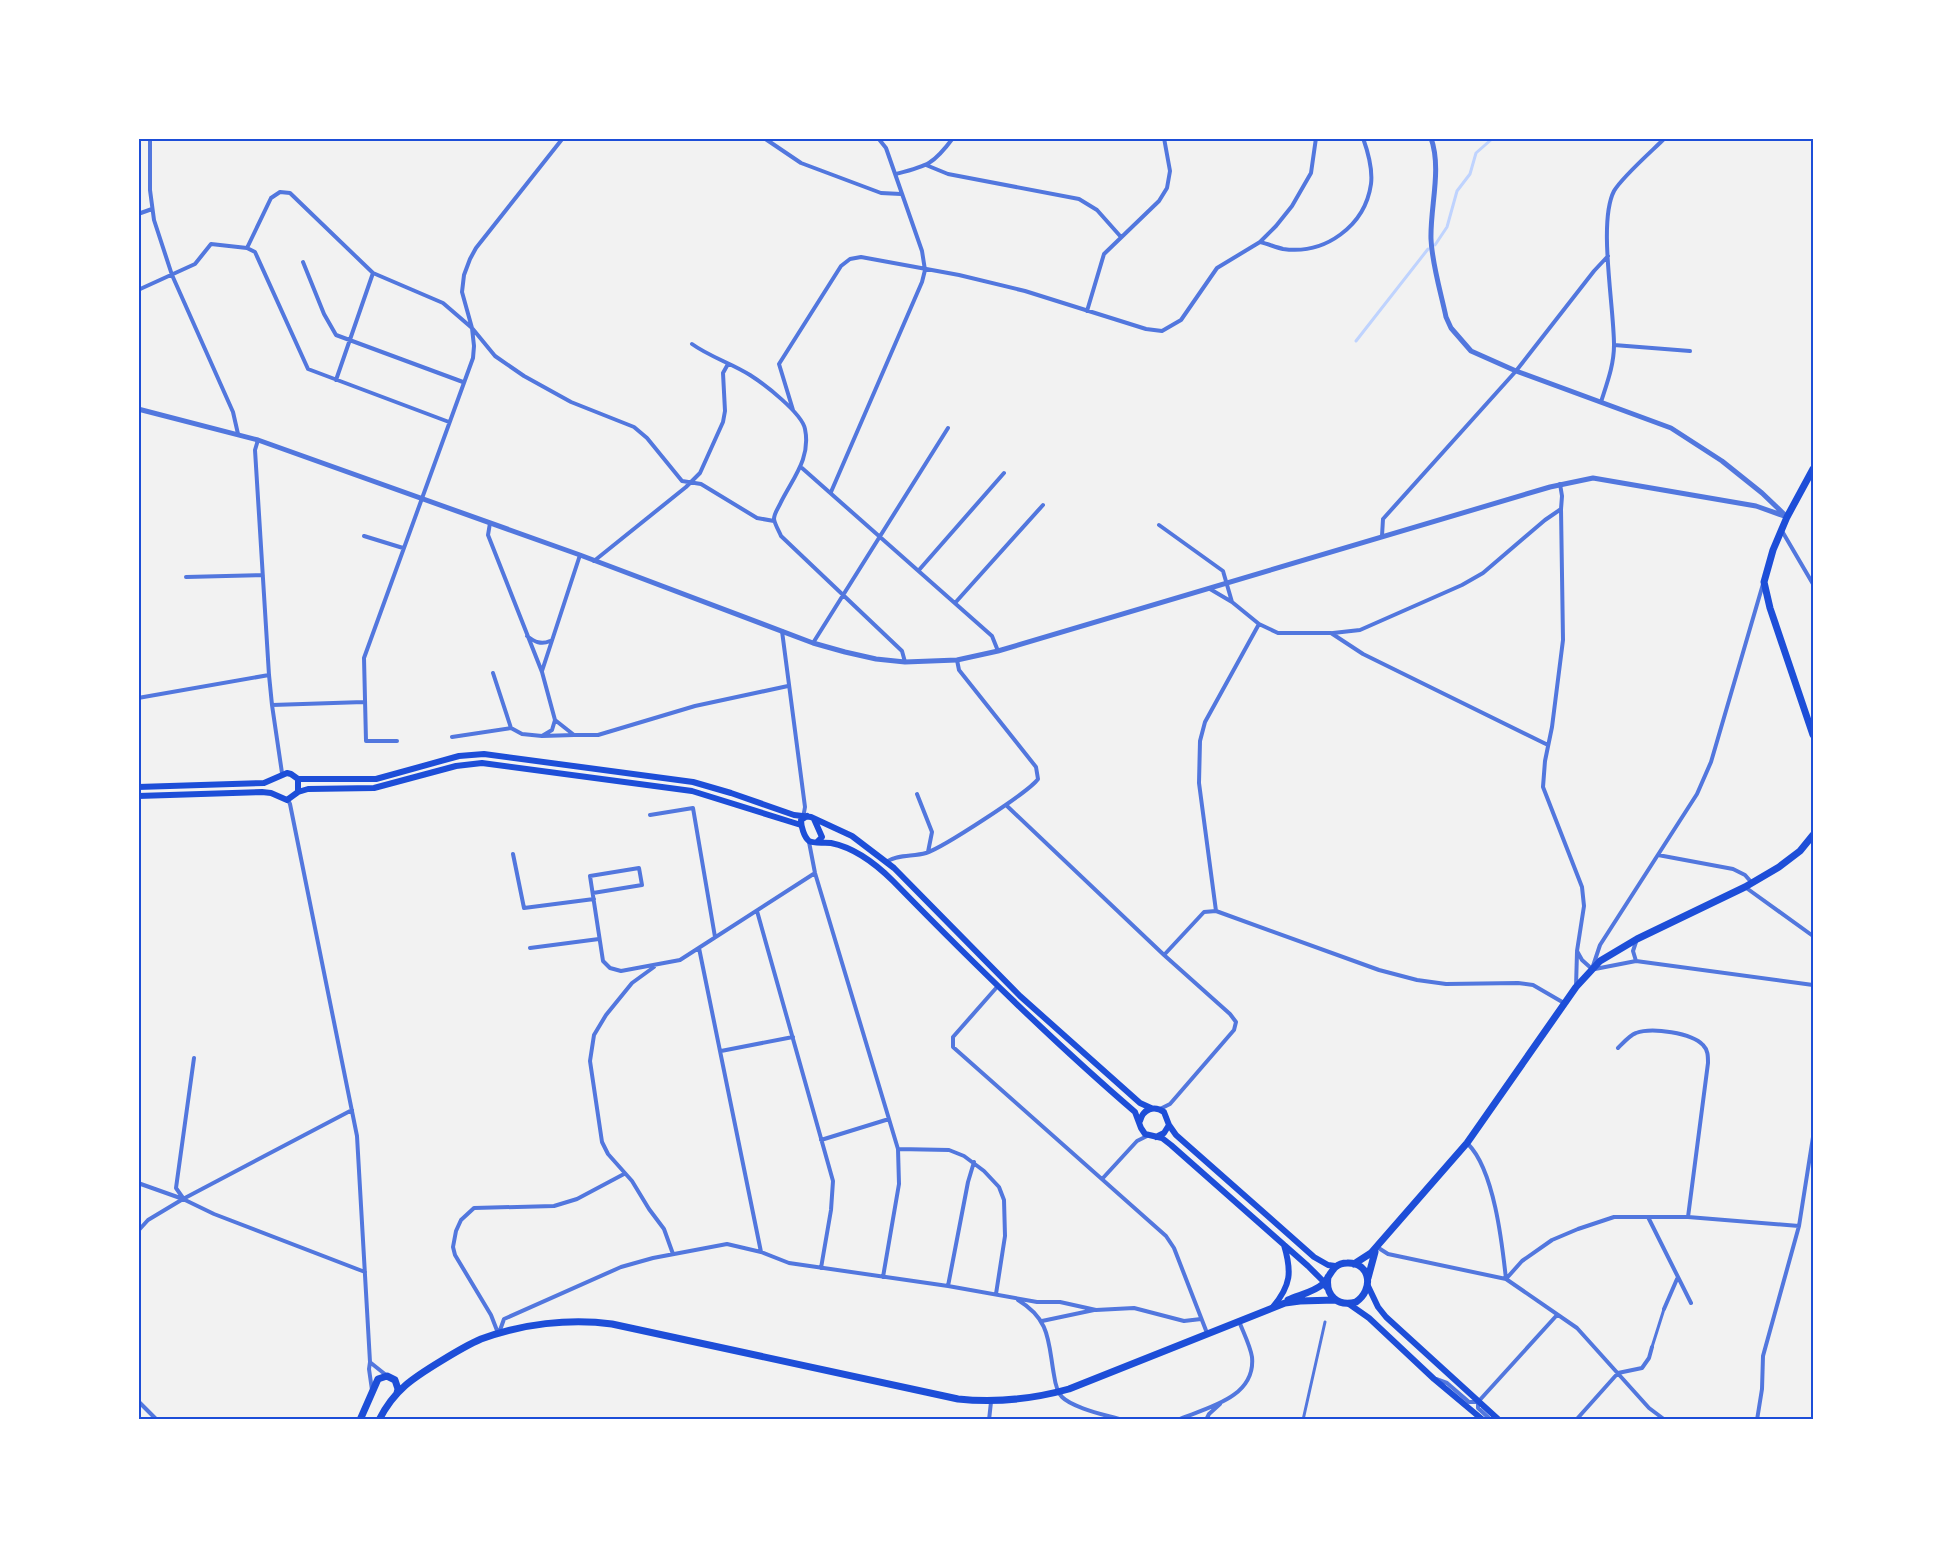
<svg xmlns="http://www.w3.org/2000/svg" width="1951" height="1558" font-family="Lato,sans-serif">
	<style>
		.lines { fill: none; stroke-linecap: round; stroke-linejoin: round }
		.stream { stroke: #bfd3fe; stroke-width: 3 }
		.pedestrian { stroke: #5277de; stroke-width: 3 }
		.minor { stroke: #5277de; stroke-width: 4 }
		.tertiary { stroke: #5277de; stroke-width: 5 }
		.secondary { stroke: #1d4ed8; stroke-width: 6 }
		.primary { stroke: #1d4ed8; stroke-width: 7 }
		.neatline { fill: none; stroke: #1d4ed8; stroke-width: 2 }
	</style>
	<rect width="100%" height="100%" fill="#f2f2f2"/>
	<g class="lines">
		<path class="stream" d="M1435 245 1447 227 1457 191 1470 174 1476 153 1493 138
			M1356 341 1428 249"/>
		<path class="pedestrian" d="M1652 1347 1664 1309
			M1303 1420 1325 1322"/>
		<path class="minor" d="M150 138V190L154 220 172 275 233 412 238 434
			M764 138 801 163 881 193 901 194
			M926 165 948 174 1079 199 1097 210 1121 237
			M896 174C927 166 933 165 953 138
			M138 214 152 209
			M1260 242C1268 244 1275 247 1283 249 1325 255 1365 226 1371 184 1373 168 1368 152 1363 138
			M247 248 271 198 280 192 290 193 373 273 336 380
			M303 262 324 314 336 335 463 382
			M373 273 443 303 472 328 495 356 524 376 571 402 634 427 647 438 682 481 701 484 757 518 774 521
			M138 290 195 264 211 244 247 248 255 252 308 369 449 422
			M1087 311 1104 254 1159 201 1167 188 1170 171 1164 138
			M692 344C710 357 731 363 750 375 764 384 802 413 805 429 811 458 793 478 781 502 779 507 774 513 774 519 775 525 779 531 781 536L902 651 905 662
			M1614 345 1690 351
			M1601 402C1607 383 1614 365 1614 345 1614 306 1598 222 1614 191 1622 177 1653 150 1665 138
			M793 410 779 364 841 266 850 259 861 257 959 275 1025 291 1146 329 1162 331 1181 320 1217 268 1260 242 1276 226 1292 206 1311 173 1316 138
			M258 440 255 450 269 675 272 705 282 773
			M802 468 992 636 998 651
			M1560 484 1562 496 1561 509 1563 640 1552 727 1545 761 1543 787 1582 887 1584 906 1577 951 1582 960 1592 969
			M831 492 922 282 925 270 922 251 886 148 878 138
			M490 523 488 535 542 672 555 720 574 735H598L695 706 788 686
			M1159 525 1223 571 1232 602 1210 589
			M1782 531 1813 584
			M364 536 403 548
			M1382 536 1383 519 1516 371 1594 271 1608 256
			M594 561 686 487 700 473 723 422 725 411 723 373 728 364
			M919 570 1004 473
			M186 577 263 575
			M1232 602 1259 624 1278 633H1331L1363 654 1548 745
			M955 603 1043 505
			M782 631 805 807 803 818
			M1333 633 1360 630 1462 585 1483 573 1545 520 1561 509
			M527 636C535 642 541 645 550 641
			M813 643 948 428
			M542 671 580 555
			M493 673 511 728
			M138 698 269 675
			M272 705 364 702
			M542 736 552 730 555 720
			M452 737 511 728 522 734 542 736 574 735
			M397 741H366L364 658 473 358 474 346 472 328 462 292 464 275 470 259 476 248 563 138
			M917 794 932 832 928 852
			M288 800 290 804 357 1136 370 1362 369 1369 372 1390
			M1006 805 1164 955 1230 1014 1236 1022 1234 1030 1170 1104 1160 1109
			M650 815 693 808 715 937
			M809 842 815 873 898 1149 899 1184 883 1277
			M513 854 524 908 594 899
			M1658 855 1733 869 1745 875 1752 883
			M886 862C898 854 913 857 926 853 942 848 1029 792 1038 779L1036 767 959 670 957 660
			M1745 887 1813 936
			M593 893 642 885 639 868 590 876 603 961 610 968 621 971 680 960 815 873
			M757 911 833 1181 831 1210 821 1268
			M1216 911 1199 783 1200 741 1205 722 1259 624
			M530 948 599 939
			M699 948 761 1252
			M1164 955 1204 912 1216 911 1379 970 1417 980 1446 984 1518 983 1533 985 1564 1003
			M1636 961 1633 951 1637 939
			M1593 966 1600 945 1697 794 1711 762 1763 584
			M654 967 632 983 606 1015 594 1035 590 1061 602 1142 608 1154 632 1181 649 1209 664 1229 673 1254
			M1595 969 1636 961 1813 985
			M997 987 953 1037V1047L1166 1236 1174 1248 1207 1333
			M1576 987 1577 952
			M1618 1048C1623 1043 1630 1035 1636 1033 1652 1027 1692 1033 1703 1045 1708 1050 1708 1056 1708 1063L1688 1217
			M721 1051 793 1037
			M821 1140 889 1119
			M1468 1144C1494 1170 1502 1242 1506 1279
			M898 1149 949 1150 964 1156 984 1171 999 1187 1004 1200 1005 1236 996 1294
			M1103 1178 1137 1141 1147 1136
			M138 1183 183 1199 214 1214 365 1272
			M183 1198 176 1188 194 1058
			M1648 1217 1691 1303
			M138 1231 148 1220 183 1199 352 1110
			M1377 1247 1388 1254 1506 1279 1577 1328 1649 1408 1665 1420
			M1506 1279 1522 1261 1552 1240 1578 1229 1614 1217H1688L1799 1226
			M948 1286 968 1182 974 1162
			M1018 1300C1051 1320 1048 1342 1054 1375 1055 1382 1057 1392 1062 1397 1073 1408 1106 1415 1122 1420
			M1664 1309 1677 1279
			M1042 1321 1094 1310
			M498 1333 491 1315 455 1255 453 1247 456 1231 461 1220 474 1208 554 1206 577 1199 624 1174
			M499 1333 504 1319 621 1267 653 1258 727 1244 761 1252 789 1263 948 1286 1037 1302H1060L1096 1310 1134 1308 1184 1321 1201 1319
			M371 1363 386 1375
			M1436 1379 1447 1383 1469 1402H1478L1557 1315
			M138 1401 157 1420
			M1478 1402V1408L1491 1420
			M989 1420 991 1402
			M1177 1420C1206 1408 1256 1398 1252 1357 1250 1345 1243 1332 1239 1321
			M1206 1420 1209 1414 1220 1404
			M1576 1420 1618 1373 1642 1368 1649 1358 1652 1347
			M1757 1420 1762 1389 1763 1356 1799 1226 1813 1137"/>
		<path class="tertiary" d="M1431 138C1442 169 1430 207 1431 239 1432 264 1441 293 1446 317L1451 328 1471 351 1516 371 1671 428 1722 461 1762 493 1786 516
			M138 409 258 440 580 555 813 643 845 652 876 659 905 662 957 660 998 651 1550 487 1593 478 1756 506 1787 517"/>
		<path class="secondary" d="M298 779H376L459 756 484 754 693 782 731 793 794 815 811 817 852 836 894 868 1020 996 1140 1103 1151 1108
			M138 787 264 783 287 773 291 774 298 779V792
			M138 796 262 792 271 793 287 800 298 792 308 789 374 788 456 766 482 763 692 791 801 825
			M807 816 801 820C801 826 804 837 809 841 814 844 825 842 831 843 856 848 876 864 893 881 971 961 1050 1039 1135 1112L1141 1128 1145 1134 1162 1138 1171 1145 1308 1266 1323 1281 1326 1287
			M814 819 822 837 818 841
			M1140 1121C1143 1109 1154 1105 1164 1112L1169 1125 1164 1133 1156 1137
			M1169 1125 1176 1135 1314 1257 1328 1265 1335 1266
			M1368 1286 1378 1307 1386 1317 1499 1420
			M1349 1304 1369 1318 1434 1379 1483 1420
			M1273 1307C1291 1285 1292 1272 1284 1245"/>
		<path class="primary" d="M1813 469 1787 517 1773 550 1764 582 1770 608 1813 735
			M1354 1264 1371 1253 1467 1143 1576 987 1600 961 1637 939 1745 887 1779 867 1800 851 1813 835
			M1368 1278 1375 1252
			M1288 1300C1299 1295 1314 1292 1323 1284 1331 1276 1332 1263 1347 1263 1371 1262 1374 1290 1356 1302 1338 1307 1325 1296 1328 1277
			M360 1420 378 1379 387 1376 395 1380 398 1389 397 1393
			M379 1420C394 1390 413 1378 441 1361 454 1353 467 1345 481 1339 521 1324 570 1318 612 1324L958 1399C996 1403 1033 1399 1069 1389L1285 1303 1300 1301 1335 1300"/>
	</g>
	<rect width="1951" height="1558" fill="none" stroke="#ffffff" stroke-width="279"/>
	<rect x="140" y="140" width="1672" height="1278" class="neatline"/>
</svg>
